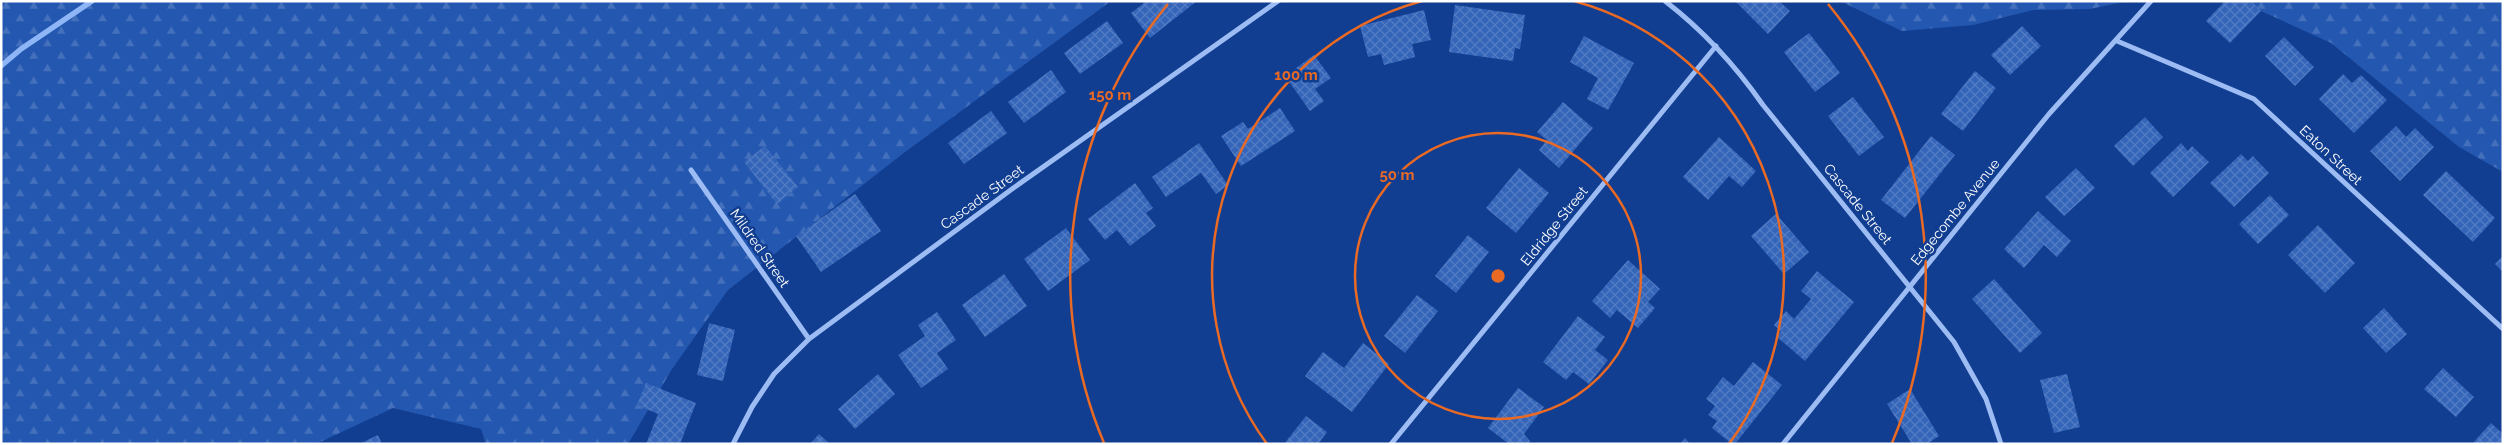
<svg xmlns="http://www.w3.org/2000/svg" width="2504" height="445" font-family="Raleway,sans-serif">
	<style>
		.forest { fill: url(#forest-firs) }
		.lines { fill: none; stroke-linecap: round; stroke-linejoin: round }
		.stream { stroke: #8eb6f6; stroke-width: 5.5 }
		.building { fill: url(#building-cross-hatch) }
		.street { stroke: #9cbcf3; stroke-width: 5 }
		.ring { fill: none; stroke: #ea6a24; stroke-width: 2.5 }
		.labels { text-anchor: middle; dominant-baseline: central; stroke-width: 5; stroke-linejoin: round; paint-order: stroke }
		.street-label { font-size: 14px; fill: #fff; stroke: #113e91 }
		.centre { fill: #ea6a24; stroke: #113e91; stroke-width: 2.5 }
		.ring-label { font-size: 15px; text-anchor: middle; font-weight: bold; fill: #ea6a24; stroke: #113e91; stroke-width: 5; stroke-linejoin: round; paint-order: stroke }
	</style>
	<defs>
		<pattern id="forest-firs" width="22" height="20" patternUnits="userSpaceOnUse" patternTransform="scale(1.25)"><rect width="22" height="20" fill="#2357b0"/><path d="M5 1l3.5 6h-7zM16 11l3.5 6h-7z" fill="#4470bc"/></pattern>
		<pattern id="building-cross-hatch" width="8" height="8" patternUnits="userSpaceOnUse" patternTransform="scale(1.25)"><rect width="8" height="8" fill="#3465b8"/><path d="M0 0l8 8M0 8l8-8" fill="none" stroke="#527cc3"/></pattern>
	</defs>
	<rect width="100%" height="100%" fill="#113e91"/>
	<path class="forest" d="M1 1H1111L905 152 728 290 672 369 628 444H486L481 429 393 408 316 444H1Z
		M1840 1H2128L2090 9 2033 10 1973 25 1902 31Z
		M2239 1H2503V172L2459 147 2331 43Z"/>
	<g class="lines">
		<path class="stream" d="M1 66 21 49 92 1"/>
	</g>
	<path class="building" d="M1142 1H1197L1150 38 1131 13 1144 3Z
		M1735 1H1779L1790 11 1768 34Z
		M2225 1H2251L2261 11 2230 43 2206 21Z
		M1455 5 1525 15 1520 49 1515 48 1513 61 1449 52Z
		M1424 10 1431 40 1412 44 1415 57 1384 65 1381 54 1368 57 1360 26Z
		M1107 21 1123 43 1080 74 1064 53Z
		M2022 26 2041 46 2010 75 1991 55Z
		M1809 33 1840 73 1815 92 1784 52Z
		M1584 36 1634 63 1608 110 1587 99 1598 78 1570 62Z
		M2284 37 2314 67 2295 86 2265 56Z
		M1314 55 1331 78 1315 89 1324 101 1310 111 1285 76Z
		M1051 70 1066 92 1024 123 1008 102Z
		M1975 71 1996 88 1963 131 1941 114Z
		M2343 74 2352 83 2361 75 2387 100 2354 133 2319 99Z
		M1853 97 1884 137 1859 156 1828 116Z
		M1563 102 1593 128 1559 168 1539 150 1547 140 1537 132Z
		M1280 108 1295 131 1241 166 1221 136 1243 122 1248 129Z
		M991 111 1007 133 964 164 948 143Z
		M2145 117 2163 137 2133 166 2114 146Z
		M2396 126 2406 137 2415 128 2434 147 2400 181 2370 151Z
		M1931 136 1955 155 1905 218 1881 200Z
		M1719 137 1756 171 1742 187 1729 176 1708 200 1683 177Z
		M1199 143 1228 185 1216 194 1201 173 1166 197 1152 177Z
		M2181 143 2188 151 2192 146 2209 162 2173 197 2150 173Z
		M765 146 798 187 777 204 744 162Z
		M2241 154 2248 161 2253 156 2269 173 2234 207 2210 183Z
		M1519 168 1549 193 1516 233 1486 208Z
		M2076 168 2095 188 2064 216 2045 197Z
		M2446 171 2495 218 2473 242 2423 195Z
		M1135 183 1153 208 1146 213 1156 226 1130 246 1117 230 1105 240 1088 219Z
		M855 194 881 231 821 272 796 236Z
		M2270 195 2289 215 2258 244 2239 224Z
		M2038 211 2071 241 2057 257 2044 245 2024 268 2004 249Z
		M1776 214 1809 252 1784 274 1751 236Z
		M2318 225 2355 263 2325 293 2288 255Z
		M1066 228 1090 260 1048 291 1024 259Z
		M1468 235 1489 252 1456 293 1435 276Z
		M2503 256V272L2495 264Z
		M1628 260 1660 289 1648 302 1655 308 1638 328 1617 310 1610 318 1592 301Z
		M1817 271 1854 302 1805 361 1777 337 1781 331 1774 325 1786 311 1794 319 1811 299 1801 291Z
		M1004 274 1027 306 985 337 962 305Z
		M1994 279 2042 333 2020 353 1972 299Z
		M1417 295 1438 311 1405 353 1384 336Z
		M2384 308 2407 334 2386 353 2363 328Z
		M937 312 956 340 937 353 948 369 921 388 898 355 925 336 918 325Z
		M1578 316 1605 337 1595 350 1608 360 1589 384 1573 372 1566 380 1543 362Z
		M709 323 735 330 723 381 697 375Z
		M1363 343 1389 364 1352 412 1305 376 1323 352 1344 368Z
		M1753 362 1782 385 1735 444H1732L1712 428 1717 421 1708 415 1715 406 1706 399 1723 377 1734 386Z
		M2443 368 2474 397 2456 417 2424 389Z
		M878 374 895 394 855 429 838 409Z
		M2067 374 2080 427 2054 433 2040 380Z
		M646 383 696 403 680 444H646L658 414 637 405Z
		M1518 388 1544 407 1524 434 1530 441 1528 444H1509L1488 428Z
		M1910 389 1939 436 1927 444H1912L1887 404Z
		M1306 416 1327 432 1318 444H1284Z
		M2491 423 2503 434V444H2472Z
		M819 434 830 444H810Z
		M378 435 382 444H359Z
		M1685 438 1690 444H1680Z"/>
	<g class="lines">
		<path class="street" d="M1665 1C1704 31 1735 65 1763 105L1954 342 1986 399 2001 444
			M2117 41 2254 99 2503 329
			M691 170 809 339
			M733 444 752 407 774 374 809 339 1012 189 1278 1
			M1391 444 1716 46
			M1783 444 2049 114 2151 1"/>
	</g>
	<g class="ring">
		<circle cx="1498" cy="276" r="143"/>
		<path d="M1267 444A285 285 0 0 1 1422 1M1574 1A285 285 0 0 1 1729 444"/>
		<path d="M1104 443A428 428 0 0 1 1168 4M1828 4A428 428 0 0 1 1892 443"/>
	</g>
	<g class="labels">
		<g class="street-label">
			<text transform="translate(2331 155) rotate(43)">Eaton Street</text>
			<text transform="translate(982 197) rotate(-36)">Cascade Street</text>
			<text transform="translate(1858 204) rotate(51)">Cascade Street</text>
			<text transform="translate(1955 212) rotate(-51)">Edgecombe Avenue</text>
			<text transform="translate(1554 226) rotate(-51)">Eldridge Street</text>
			<text transform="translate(760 248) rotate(55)">Mildred Street</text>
		</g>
	</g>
	<circle cx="1498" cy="276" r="8" class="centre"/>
	<g class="ring-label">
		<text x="1296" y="80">100 m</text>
		<text x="1110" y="100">150 m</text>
		<text x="1397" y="180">50 m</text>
	</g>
	<rect width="2504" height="445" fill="none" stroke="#ffffff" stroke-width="5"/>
</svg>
